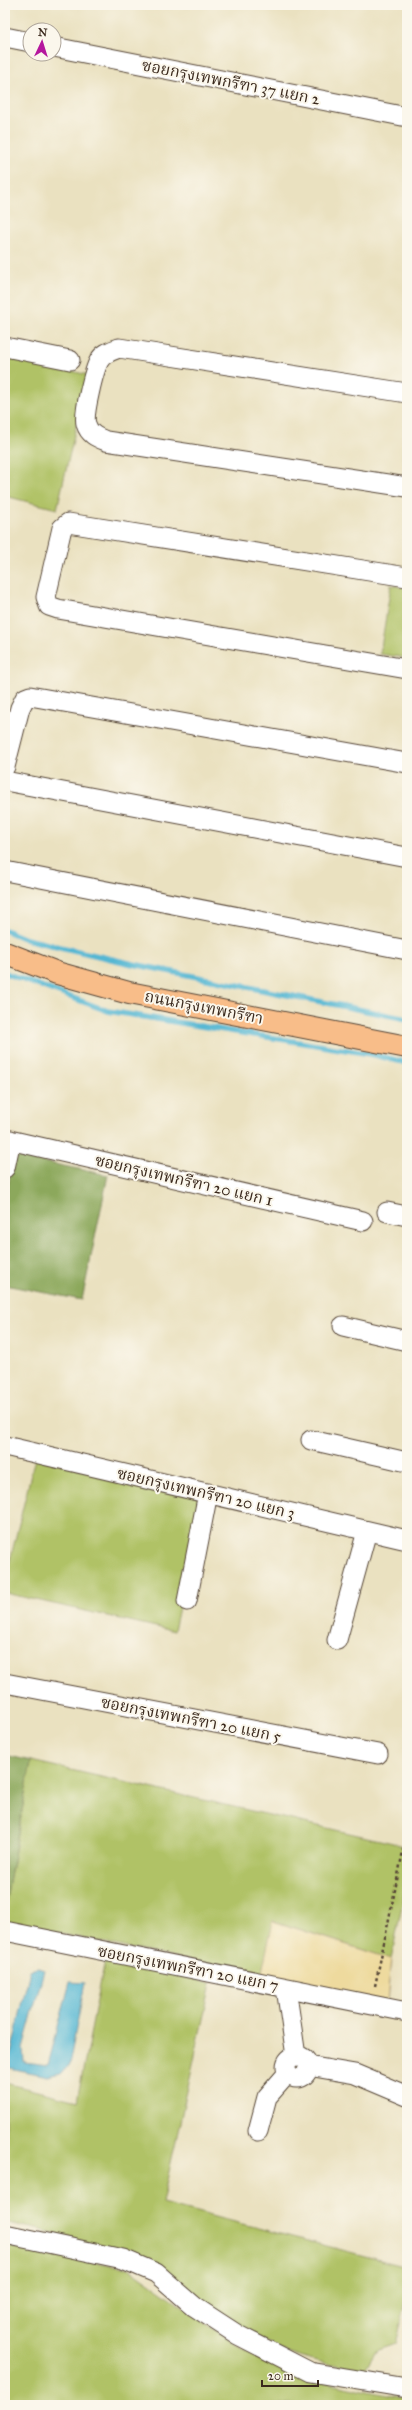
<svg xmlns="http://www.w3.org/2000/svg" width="412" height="2410" font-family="'IM FELL Great Primer','Noto Serif Thai',serif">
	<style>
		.green { fill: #b0c266; stroke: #767642 }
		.forest { fill: #8ca85b; stroke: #64693c }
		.sand { fill: #eeda9e; stroke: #94825e }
		.water { fill: #55b7d3; stroke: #487078 }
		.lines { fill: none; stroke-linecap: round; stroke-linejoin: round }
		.stream { stroke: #55b7d3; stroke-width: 5.5 }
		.minor-casing { stroke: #554536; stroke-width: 21 }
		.major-casing { stroke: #554536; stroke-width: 24 }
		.path { stroke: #554536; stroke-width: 2.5; stroke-dasharray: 3 3; stroke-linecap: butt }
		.minor { stroke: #fff; stroke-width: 19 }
		.major { stroke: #f8bd89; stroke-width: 22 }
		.labels { text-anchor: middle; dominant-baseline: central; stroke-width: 4; stroke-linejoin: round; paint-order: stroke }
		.street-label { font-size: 16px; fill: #3b2a1e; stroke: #fbf7ec }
	</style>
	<rect width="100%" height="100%" fill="#fbf7ec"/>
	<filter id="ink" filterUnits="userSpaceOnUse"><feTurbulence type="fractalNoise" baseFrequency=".025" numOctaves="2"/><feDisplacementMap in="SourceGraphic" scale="8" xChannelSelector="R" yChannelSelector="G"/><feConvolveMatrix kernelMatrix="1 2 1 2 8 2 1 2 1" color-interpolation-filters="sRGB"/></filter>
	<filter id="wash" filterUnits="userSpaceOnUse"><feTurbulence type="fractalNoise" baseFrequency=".012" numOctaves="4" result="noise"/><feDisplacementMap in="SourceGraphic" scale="16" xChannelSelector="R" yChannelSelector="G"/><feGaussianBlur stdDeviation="0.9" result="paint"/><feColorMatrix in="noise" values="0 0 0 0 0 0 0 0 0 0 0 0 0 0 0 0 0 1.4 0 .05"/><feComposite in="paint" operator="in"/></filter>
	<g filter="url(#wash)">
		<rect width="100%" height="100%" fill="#eae1c0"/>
		<path class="green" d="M5 355 88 375 57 509 5 496Z
			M391 585 407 588V658L380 654Z
			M35 1458 202 1497 174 1631 5 1593V1581Z
			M31 1761 393 1843 407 1849V1881L391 1959 274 1921 261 1976 5 1922V1905Z
			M105 1960 211 1983 162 2203 407 2267V2297L396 2344 376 2351 365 2370 320 2362 277 2349 219 2314 183 2283 150 2260 54 2233 5 2222V2083L77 2101Z
			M5 2246 129 2268 253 2356 306 2378 407 2399V2405H5Z"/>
		<path class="forest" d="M14 1156 108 1175 82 1300 5 1285V1201Z
			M5 1755 31 1761 5 1905Z"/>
		<path class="sand" d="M273 1921 391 1959 387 2002 261 1976Z"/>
		<path class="water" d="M38 1968 44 1970 23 2048 24 2062 48 2065 70 1982 85 1983 69 2064 62 2073 48 2076 5 2067V2057L10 2058 30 1970Z"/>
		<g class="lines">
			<path class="stream" d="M5 930 26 939 133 964 407 1019
				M5 973 108 1011 371 1054 407 1063"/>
		</g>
	</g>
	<g filter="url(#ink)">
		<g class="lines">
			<defs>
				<path id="minor" d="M5 37 30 42
					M54 47 407 117
					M5 347 70 360
					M407 393 119 348C111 351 103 353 99 361 94 370 83 414 86 424 89 434 96 437 106 441L407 487
					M407 577 68 523 62 528 46 597 49 606 58 609 407 669
					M5 767 20 708 25 698 30 696 407 763
					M5 781 407 857
					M5 871 407 950
					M5 1139 363 1221
					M5 1168 11 1140
					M387 1212 407 1216
					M343 1326 407 1341
					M311 1440 407 1462
					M5 1446 407 1540
					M187 1601 208 1493
					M337 1640 367 1531
					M5 1683 378 1754
					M5 1931 407 2012
					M286 1988 296 2056
					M286 2067a11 11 0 1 1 22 0a11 11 0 1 1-22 0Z
					M308 2066 355 2074 407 2096
					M258 2131 267 2097 288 2073
					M5 2234 123 2259 156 2273 195 2307 238 2335 310 2372 407 2388"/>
				<path id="major" d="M5 953 57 973 129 993 407 1047"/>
			</defs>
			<use href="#minor" class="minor-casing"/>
			<use href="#major" class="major-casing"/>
			<path class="path" d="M375 1986 407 1832"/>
			<use href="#minor" class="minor"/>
			<use href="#major" class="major"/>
		</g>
	</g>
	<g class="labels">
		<g class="street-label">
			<text transform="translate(231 82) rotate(11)">ซอยกรุงเทพกรีฑา 37 แยก 2</text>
			<text transform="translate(204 1007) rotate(11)">ถนนกรุงเทพกรีฑา</text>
			<text transform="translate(184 1180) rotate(13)">ซอยกรุงเทพกรีฑา 20 แยก 1</text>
			<text transform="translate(206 1493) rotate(13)">ซอยกรุงเทพกรีฑา 20 แยก 3</text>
			<text transform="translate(191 1719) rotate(11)">ซอยกรุงเทพกรีฑา 20 แยก 5</text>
			<text transform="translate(188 1968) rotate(11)">ซอยกรุงเทพกรีฑา 20 แยก 7</text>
		</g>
	</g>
	<rect width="412" height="2410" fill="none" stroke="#fbf7ec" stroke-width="20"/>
	<g transform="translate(42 42) rotate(4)"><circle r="19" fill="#fbf7ec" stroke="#aea59a"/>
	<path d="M0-3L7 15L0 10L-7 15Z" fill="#b5179e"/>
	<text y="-6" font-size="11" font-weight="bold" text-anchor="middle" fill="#3b2a1e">N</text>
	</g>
	<path d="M262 2380v6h56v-6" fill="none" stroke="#3b2a1e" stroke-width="2"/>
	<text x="268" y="2380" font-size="12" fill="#3b2a1e" stroke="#fbf7ec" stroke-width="3" paint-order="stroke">20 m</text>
</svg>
